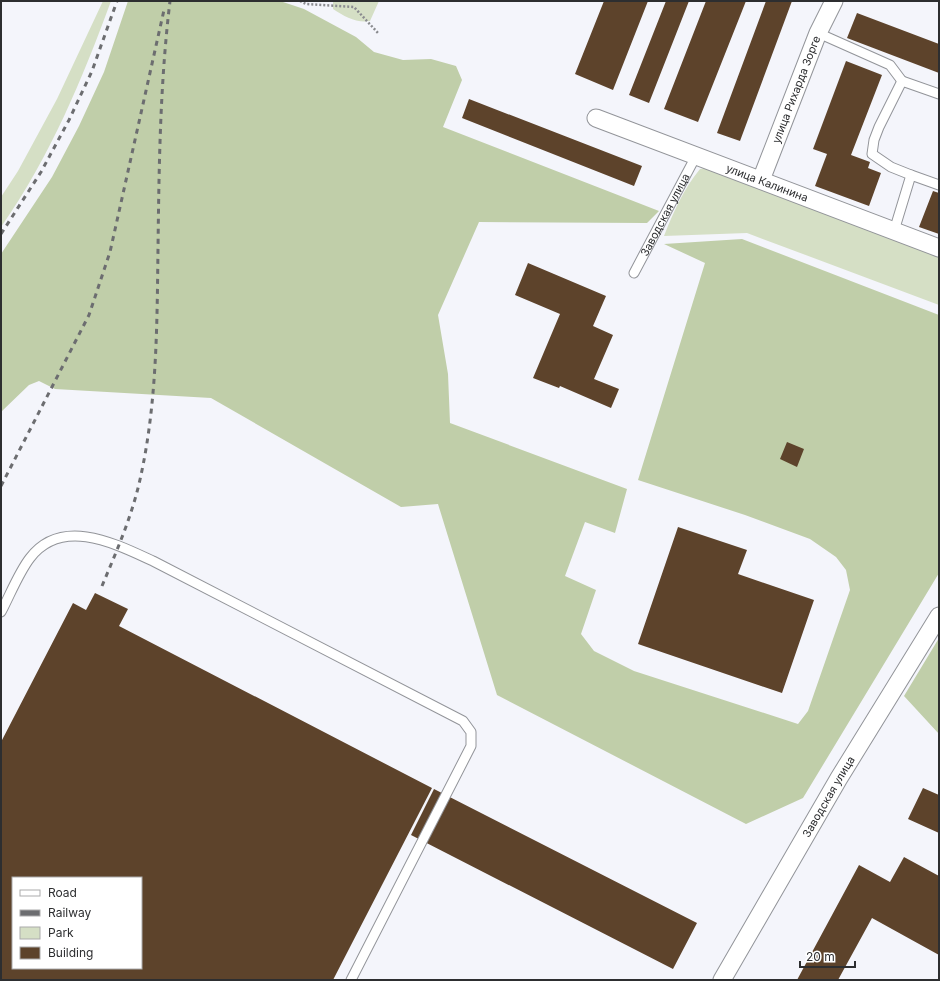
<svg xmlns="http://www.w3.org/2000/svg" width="940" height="981" font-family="Inter,sans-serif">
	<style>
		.green { fill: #d5dfc5 }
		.forest { fill: #c0cea9 }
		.building { fill: #5d432b; fill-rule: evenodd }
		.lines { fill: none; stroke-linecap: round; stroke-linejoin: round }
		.service-casing { stroke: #929499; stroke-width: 11 }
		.minor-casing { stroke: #929499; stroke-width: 19 }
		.path { stroke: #8a8b8f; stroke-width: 2.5; stroke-dasharray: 2 2; stroke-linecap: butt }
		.service { stroke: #fff; stroke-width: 9 }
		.minor { stroke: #fff; stroke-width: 17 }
		.rail { stroke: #6c6d70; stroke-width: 3; stroke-dasharray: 5 5; stroke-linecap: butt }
		.labels { text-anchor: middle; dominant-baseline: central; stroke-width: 4; stroke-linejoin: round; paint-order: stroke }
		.street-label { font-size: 11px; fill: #2d2e30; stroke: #fff }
	</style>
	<rect width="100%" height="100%" fill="#f4f5fb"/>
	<path class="green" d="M103 1H111C82 80 50 157 1 227V197L18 171 57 99Z
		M333 1H379L370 21C356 23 345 17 333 9Z
		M705 168 716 171 939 257V305L747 233 664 236C673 213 684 188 700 169Z"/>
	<path class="forest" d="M128 1H280L304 9 356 37 374 52 403 60 431 59 456 66 462 80 443 127 659 211 647 223 479 222 438 315 448 374 450 423 627 489 615 533 585 522 565 576 596 590 581 634 594 651 634 671 798 724 808 711 850 590 846 570 836 557 810 539 745 515 638 480 705 263 664 244 742 239 939 315V573L803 798 746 824 497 695 438 504 401 507 211 398 55 389 39 381 29 385 1 412V254L52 177 79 126 104 72Z
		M939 638V734L904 696Z"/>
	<path class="building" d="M604 1H648L613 90 575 74Z
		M666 1H689L649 103 629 95Z
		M706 1H746L698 122 664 109Z
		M766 1H792L740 141 717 133Z
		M857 13 939 44V73L847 38Z
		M846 61 882 75 851 155 870 162 868 168 881 173 869 206 815 186 827 154 813 149Z
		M469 99 642 166 634 186 462 118Z
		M933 191 939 193V234L919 227Z
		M528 263 606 296 593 326 613 335 594 379 619 389 611 408 560 386 559 388 533 378 560 314 515 295Z
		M787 442 804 449 797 467 780 459Z
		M678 527 747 550 738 574 814 600 782 693 638 644Z
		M95 593 128 609 119 626 432 788 333 980H1V742L73 603 86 610ZM13 878H141V968H13Z
		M923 788 939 795V833L908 819Z
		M434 789 697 923 673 969 411 835Z
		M904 857 939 876V955L872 918 838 980H797L859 865 890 882Z"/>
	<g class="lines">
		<defs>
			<g id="service">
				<path d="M818 33 890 65 902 81"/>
				<path d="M911 175 891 167 872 154 874 140 879 127 902 81 939 94"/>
				<path d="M894 231 911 175 939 185"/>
				<path id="s1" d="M634 273 696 156"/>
				<path d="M1 612C10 595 19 572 30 558 62 516 116 544 153 561L463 721 471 732V746L351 980"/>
			</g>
			<g id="minor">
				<path id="s2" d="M596 118 939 248"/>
				<path id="s3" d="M761 180 818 33 834 1"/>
				<path id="s4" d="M722 980 839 778 939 616"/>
			</g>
		</defs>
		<use href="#service" class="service-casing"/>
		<use href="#minor" class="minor-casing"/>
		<path class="path" d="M300 1 306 4 354 7 378 33"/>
		<use href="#service" class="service"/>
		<use href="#minor" class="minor"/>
		<path class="rail" d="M1 234 41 172 69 120 92 71 117 1
			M1 486 89 315 110 252 164 10
			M102 586C117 550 133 514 141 475 157 401 157 325 158 249 159 166 160 84 170 1"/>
	</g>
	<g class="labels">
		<g class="street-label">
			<text stroke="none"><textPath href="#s3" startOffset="97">улица Рихарда Зорге</textPath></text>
			<text stroke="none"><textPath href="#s2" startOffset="183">улица Калинина</textPath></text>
			<text stroke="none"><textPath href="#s1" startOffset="66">Заводская улица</textPath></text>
			<text stroke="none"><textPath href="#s4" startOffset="212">Заводская улица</textPath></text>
		</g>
	</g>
	<rect width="940" height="981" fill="none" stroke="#2d2e30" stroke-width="4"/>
	<rect x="12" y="877" width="130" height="92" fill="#ffffff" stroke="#ababac"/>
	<rect x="20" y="890" width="20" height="6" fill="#ffffff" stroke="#ababac"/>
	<text x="48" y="897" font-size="12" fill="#2d2e30">Road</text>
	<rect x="20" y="910" width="20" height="6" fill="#6c6d70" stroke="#ababac"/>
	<text x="48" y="917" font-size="12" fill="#2d2e30">Railway</text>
	<rect x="20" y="927" width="20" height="12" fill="#d5dfc5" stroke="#ababac"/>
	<text x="48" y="937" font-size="12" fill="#2d2e30">Park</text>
	<rect x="20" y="947" width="20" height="12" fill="#5d432b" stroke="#ababac"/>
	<text x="48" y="957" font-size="12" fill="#2d2e30">Building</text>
	<path d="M800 961v6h55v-6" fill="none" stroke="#2d2e30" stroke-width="2"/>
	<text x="806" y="961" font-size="12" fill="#2d2e30" stroke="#ffffff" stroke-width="3" paint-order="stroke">20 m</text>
</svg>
